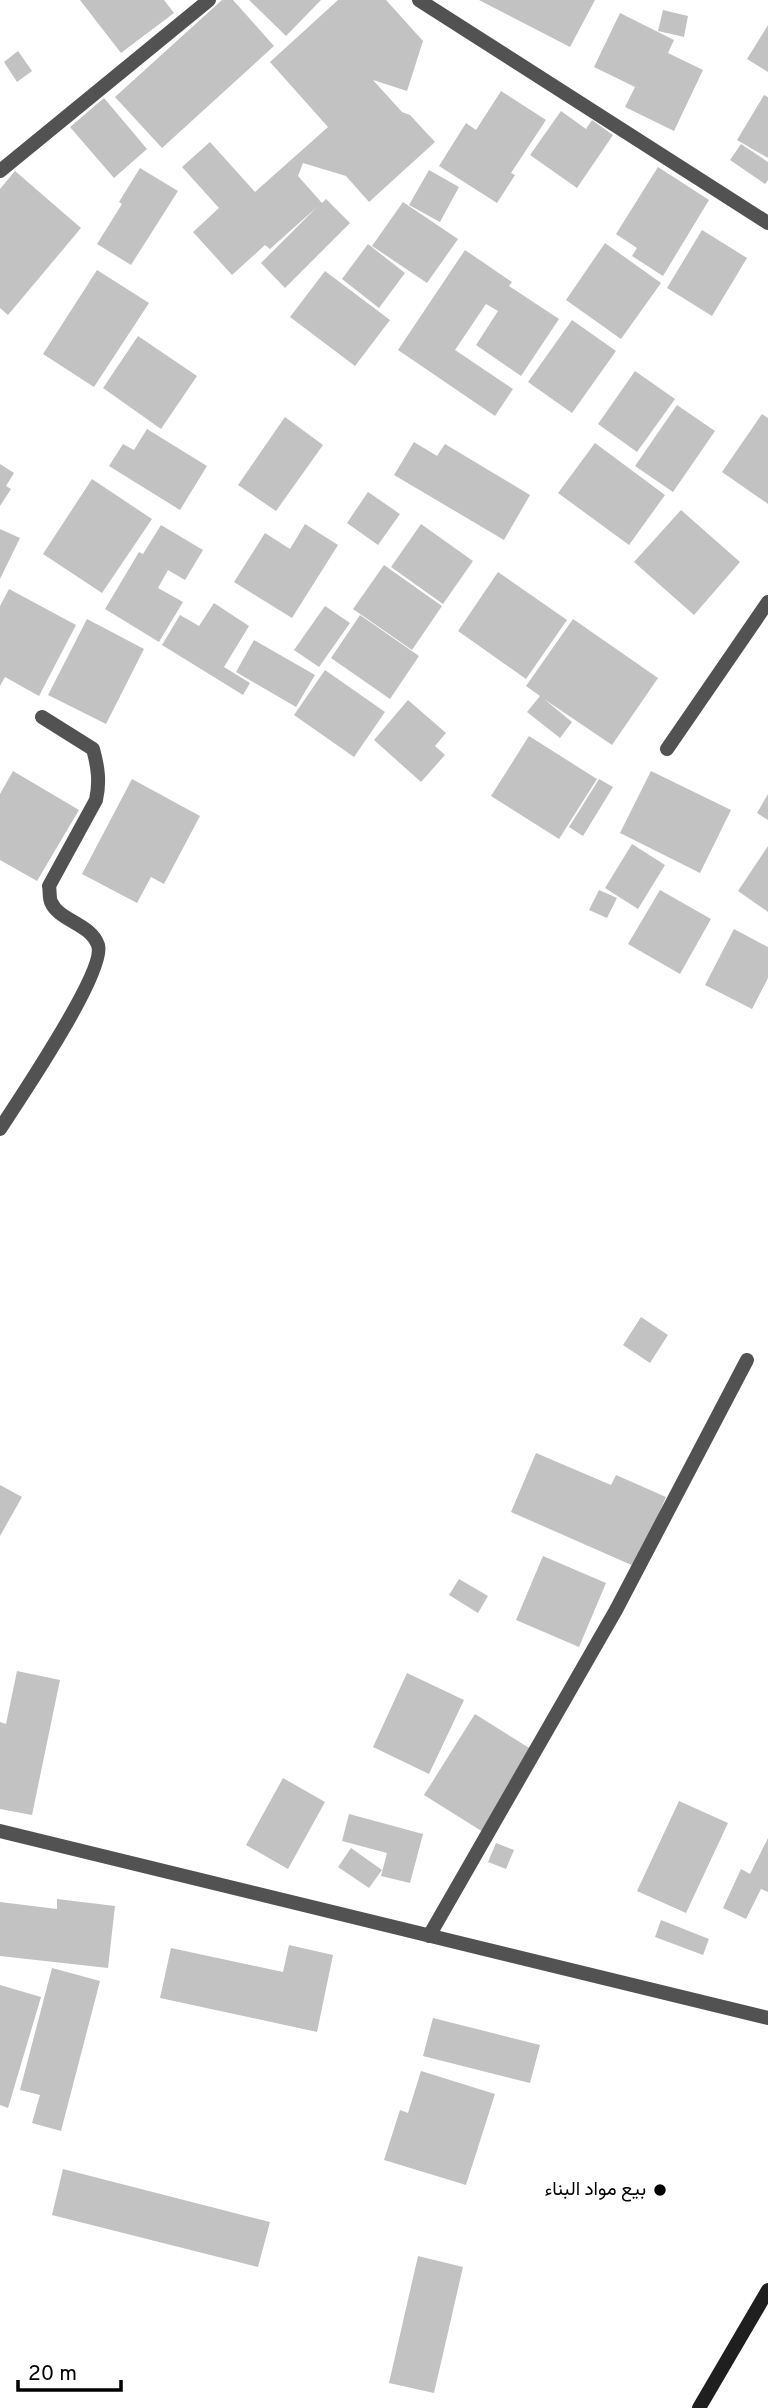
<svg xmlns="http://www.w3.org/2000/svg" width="768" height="2408" font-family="Overpass,Vazirmatn,sans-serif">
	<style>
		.building { fill: #c2c2c2 }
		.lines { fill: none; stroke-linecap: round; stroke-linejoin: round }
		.minor { stroke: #525252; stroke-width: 14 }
		.secondary { stroke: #1f1f1f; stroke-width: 14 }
		.poi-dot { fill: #000; stroke: #fff; stroke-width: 2.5 }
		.labels { text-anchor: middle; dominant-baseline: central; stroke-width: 7; stroke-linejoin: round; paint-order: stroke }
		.poi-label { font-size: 19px; fill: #000; stroke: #fff; text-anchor: end }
	</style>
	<rect width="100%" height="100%" fill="#fff"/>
	<path class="building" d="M80 0H164L174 13 121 53Z
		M222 0H233L274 46 162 148 115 97Z
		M249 0H321L286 36Z
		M338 0H386L423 41 407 91 373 80 402 112 410 115 435 142 369 202 346 176 303 163 298 176 322 203 326 199 350 223 285 288 261 263 317 207 270 249 265 245 232 275 193 232 219 208 182 167 210 142 255 192 328 127 270 62Z
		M479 0H595L570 47Z
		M663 10 688 16 684 37 658 31Z
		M620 13 674 40 668 53 703 70 674 131 625 107 635 87 594 67Z
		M768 25V72L747 59Z
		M18 51 32 71 17 82 4 62Z
		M501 91 546 120 511 173 515 175 497 203 439 166 466 123 476 130Z
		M764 95 768 97V158L737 140Z
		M104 98 147 149 114 178 70 127Z
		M561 111 586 129 592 120 613 135 577 188 530 155Z
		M741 144 768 162V180L765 184 730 160Z
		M658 167 709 200 663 276 632 256 637 248 616 234Z
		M140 168 178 191 131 265 97 244 122 204 119 202Z
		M429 170 459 187 440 222 409 205Z
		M15 171 81 228 8 315 0 308V189Z
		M403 202 458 239 427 283 372 246Z
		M702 230 747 258 712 316 667 288Z
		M605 243 661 283 621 339 566 300Z
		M368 244 405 273 379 308 342 279Z
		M465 250 512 282 509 286 559 319 521 376 476 345 498 311 486 304 455 350 513 389 495 416 398 350Z
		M97 270 149 303 94 387 43 354Z
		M325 271 390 320 355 366 290 317Z
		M572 320 616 351 572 413 528 382Z
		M138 336 197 376 161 429 103 388Z
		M635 371 675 399 637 452 598 424Z
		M677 405 715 431 673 492 635 466Z
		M762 414 768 418V504L722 472Z
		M285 417 323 445 276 511 238 485Z
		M147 429 207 466 180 510 109 466 123 444 134 450Z
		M414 442 437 456 445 444 530 495 504 540 394 475Z
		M595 443 665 495 629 545 558 493Z
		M0 464 14 473 6 486 11 489 0 506Z
		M92 479 152 519 102 593 43 554Z
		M368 492 400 514 378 545 347 523Z
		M681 510 740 562 694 615 634 562Z
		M305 524 338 545 292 618 234 582 265 533 290 549Z
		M421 524 473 561 443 604 391 567Z
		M161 525 203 550 185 580 168 570 158 588 183 602 159 642 105 609 139 552 143 554Z
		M0 529 20 538 0 579Z
		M384 565 442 606 412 650 353 609Z
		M498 572 567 620 526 679 458 631Z
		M9 589 76 625 39 696 5 677 0 686V606Z
		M214 603 249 626 224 667 250 683 243 695 162 645 180 615 199 626Z
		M325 606 350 623 319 667 294 650Z
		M360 615 419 656 390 699 331 658Z
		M87 619 144 649 106 724 48 695Z
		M573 619 658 678 612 745 544 699 572 722 560 738 527 712 540 696 526 686Z
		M254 640 315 675 296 707 236 672Z
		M325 670 385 712 354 757 294 715Z
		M408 700 446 733 435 746 445 755 421 782 374 740Z
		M529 736 597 779 559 839 491 796Z
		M13 771 79 810 37 881 0 860V794Z
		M651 771 731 810 700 873 620 833Z
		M132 779 200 816 164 884 151 877 137 903 82 874Z
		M599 779 613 787 583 836 569 827Z
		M768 794V820L757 813Z
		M632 844 665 865 638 909 605 888Z
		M768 846V912L738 891Z
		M599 890 617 898 607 918 589 910Z
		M660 890 711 919 680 974 628 944Z
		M734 929 768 947V978L752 1009 705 985Z
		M641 1317 668 1335 650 1363 623 1345Z
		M536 1453 611 1485 616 1475 666 1497 636 1567 511 1512Z
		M0 1485 22 1497 0 1536Z
		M543 1556 606 1583 579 1647 516 1620Z
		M459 1579 488 1596 478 1613 449 1595Z
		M17 1671 60 1680 32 1815 0 1809V1722L6 1724Z
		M407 1673 464 1700 429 1774 373 1747Z
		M475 1714 534 1751 483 1832 424 1795Z
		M283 1778 325 1802 288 1869 246 1845Z
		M679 1801 728 1823 686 1913 637 1891Z
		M349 1814 423 1834 410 1883 381 1876 387 1853 342 1841Z
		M768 1838V1892L761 1889 746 1919 723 1908 741 1869 750 1874Z
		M496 1843 514 1850 506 1869 488 1862Z
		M351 1848 382 1870 369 1888 338 1867Z
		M57 1899 115 1906 108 1968 0 1956V1902L57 1909Z
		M661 1920 709 1939 703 1955 655 1937Z
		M289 1945 333 1955 317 2032 160 1998 171 1948 283 1972Z
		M52 1968 100 1981 61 2131 32 2123 40 2095 20 2090Z
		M0 1985 41 1997 8 2108 0 2105Z
		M433 2018 540 2045 530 2083 423 2056Z
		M421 2071 495 2094 466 2185 384 2160 400 2110 408 2113Z
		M63 2169 270 2222 258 2267 52 2215Z
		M418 2256 463 2267 434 2393 389 2383Z"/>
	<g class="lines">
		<path class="minor" d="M419 0 768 223
			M0 171 209 0
			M667 749 768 602
			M0 1129C18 1101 107 970 98 945 90 923 59 921 51 902 49 897 50 890 49 886L96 800C100 782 98 767 93 749L42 717
			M0 1831 768 2018
			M429 1936 616 1610 747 1360"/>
		<path class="secondary" d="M699 2408 768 2290"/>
	</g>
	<circle class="poi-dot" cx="660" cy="2190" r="7"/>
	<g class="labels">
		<g class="poi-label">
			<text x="646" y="2190">بيع مواد البناء</text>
		</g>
	</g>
	<path d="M18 2380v10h103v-10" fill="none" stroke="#000000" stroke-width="3.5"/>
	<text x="28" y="2380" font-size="21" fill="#000000" stroke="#ffffff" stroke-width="5" paint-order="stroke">20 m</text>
</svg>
